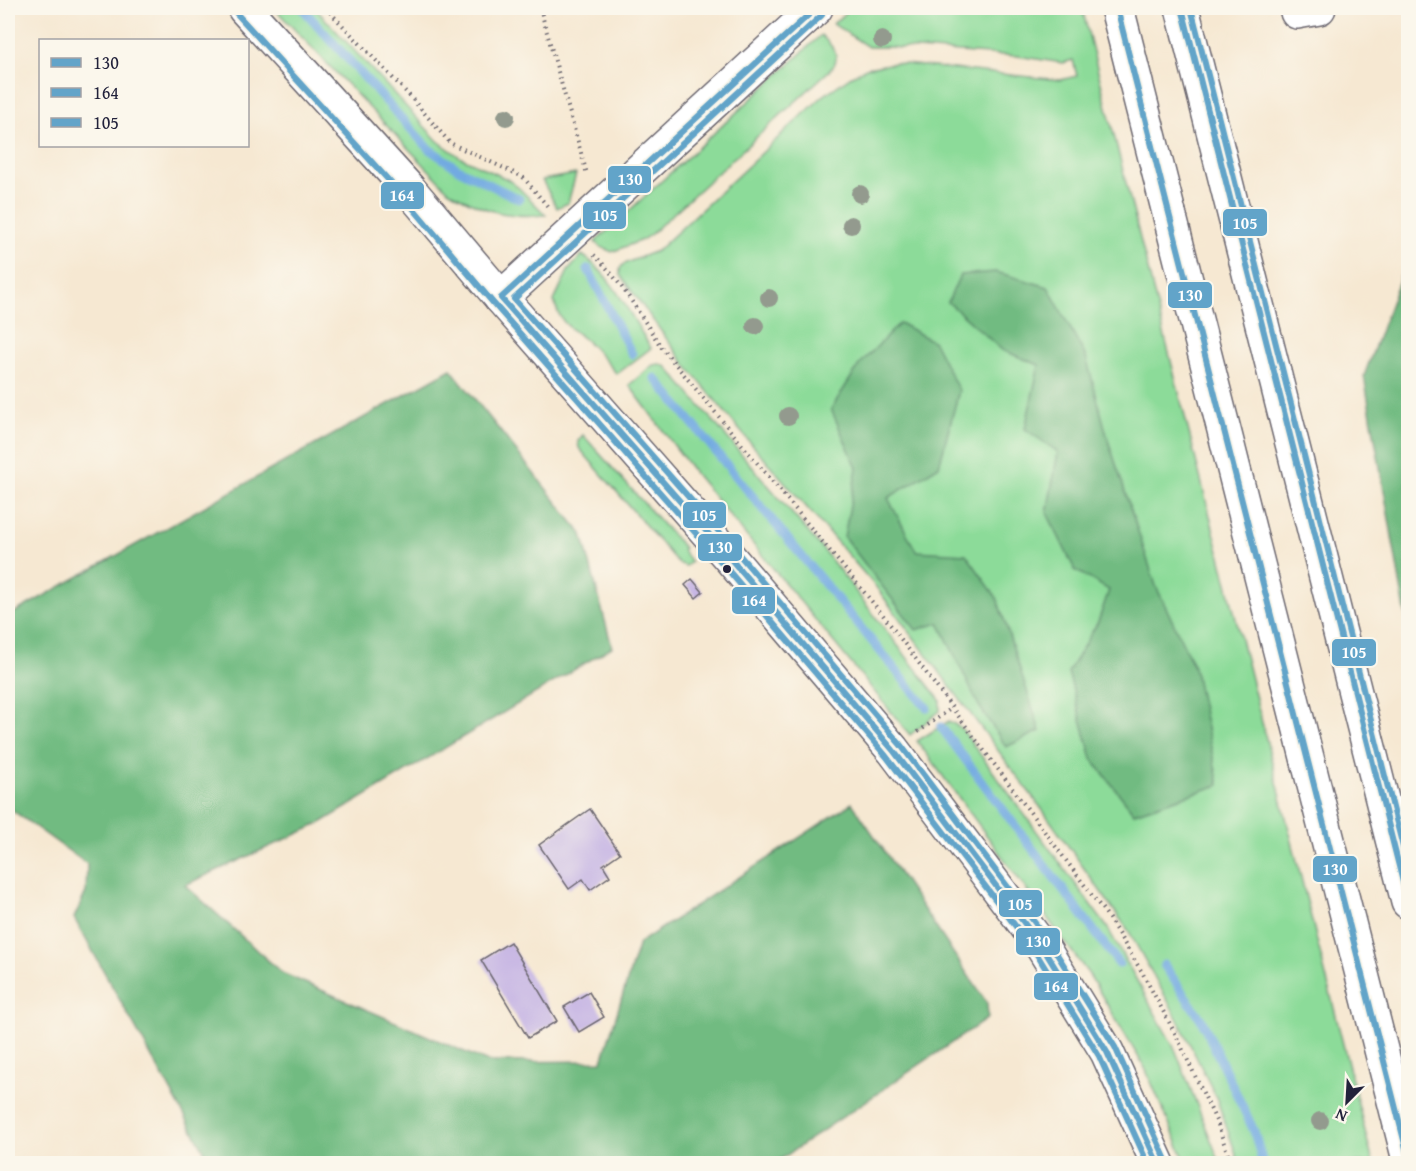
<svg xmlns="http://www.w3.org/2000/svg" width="1416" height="1171" font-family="'Gentium Book Plus',serif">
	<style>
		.green { fill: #8cdb99; stroke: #577e6a; stroke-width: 1.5 }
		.forest { fill: #71bb81; stroke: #4a6e5e; stroke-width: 1.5 }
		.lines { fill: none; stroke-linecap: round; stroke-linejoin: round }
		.stream { stroke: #72aae1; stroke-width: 9 }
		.building { fill: #c3b1e3 }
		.minor-casing { stroke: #6c6770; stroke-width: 36 }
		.tertiary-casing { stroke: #6c6770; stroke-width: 36 }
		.trunk-casing { stroke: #6c6770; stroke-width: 36 }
		.path { stroke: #6c6770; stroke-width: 4; stroke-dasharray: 1.5 4.5; stroke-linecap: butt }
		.minor { stroke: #fff; stroke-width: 33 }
		.tertiary { stroke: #fff; stroke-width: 33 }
		.trunk { stroke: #fff; stroke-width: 33 }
		.bus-1-casing { stroke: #fbf7ec; stroke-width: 10 }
		.bus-2-casing { stroke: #fbf7ec; stroke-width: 10 }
		.bus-3-casing { stroke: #fbf7ec; stroke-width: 10 }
		.bus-1 { stroke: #62a4c9; stroke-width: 6 }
		.bus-2 { stroke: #62a4c9; stroke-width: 6 }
		.bus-3 { stroke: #62a4c9; stroke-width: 6 }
		.tree { fill: #939a8e }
		.bus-dot { fill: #22223b; stroke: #fbf7ec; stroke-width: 2 }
		.line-badge { stroke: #fbf7ec; stroke-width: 2 }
		.badge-label { font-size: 16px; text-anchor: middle; font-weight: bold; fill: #fff }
	</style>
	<rect width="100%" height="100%" fill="#fbf7ec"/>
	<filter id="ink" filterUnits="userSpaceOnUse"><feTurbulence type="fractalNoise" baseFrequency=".0167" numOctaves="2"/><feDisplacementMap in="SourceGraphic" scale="12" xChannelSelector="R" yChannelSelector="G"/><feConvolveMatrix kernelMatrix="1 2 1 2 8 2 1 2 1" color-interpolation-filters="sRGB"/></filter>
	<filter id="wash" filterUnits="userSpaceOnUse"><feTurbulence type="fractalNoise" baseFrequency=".008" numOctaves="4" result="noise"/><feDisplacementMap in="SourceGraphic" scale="24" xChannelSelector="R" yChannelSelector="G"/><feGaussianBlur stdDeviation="1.35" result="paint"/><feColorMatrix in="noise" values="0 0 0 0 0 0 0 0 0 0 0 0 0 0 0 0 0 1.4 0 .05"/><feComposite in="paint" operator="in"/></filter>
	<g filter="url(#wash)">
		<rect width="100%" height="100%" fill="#f6e8d2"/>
		<path class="green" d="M274 8H315L438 141 460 157 507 179 519 188 546 215C506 218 482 211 448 190Z
			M850 8H1082L1373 1163H1239L1216 1097 1175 1014 1128 930 1041 808 876 587 748 440 685 364 620 275C620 270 619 268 623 265 625 263 651 253 657 251L823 96 850 77 866 68 895 63 1060 80 1077 76 1073 60 1063 63 1017 56 888 47H868L833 24Z
			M821 35C831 45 843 55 831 69L651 234 642 240 612 252 601 247 595 242Z
			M576 174 568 203 557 208 542 180Z
			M582 255C612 274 632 318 651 348L617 374C606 363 596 348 583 338 567 326 560 322 554 301L568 271Z
			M660 364 667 367 826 553 940 700V711L910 735 697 476 629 385 653 365Z
			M583 435 684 548 682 550 691 562 686 566 678 563 579 448 578 441Z
			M949 721 961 728 1107 927 1175 1049 1220 1163H1186L1145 1068 1090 976 917 741Z"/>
		<path class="forest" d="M1408 256V628L1364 376Z
			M996 272 1048 287 1086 357 1109 443 1156 586 1194 667 1219 785 1134 813 1092 759 1068 672 1098 622 1109 590 1075 570 1047 513 1058 452 1025 429 1039 365 1002 350 948 302 960 275Z
			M900 323 934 342 959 391 939 466 888 498 916 551 966 554 997 598 1040 731 1006 747 979 706 939 623 916 630 844 537 857 468 831 409 859 365Z
			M451 369 582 534 612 647 319 824 185 885 282 973 488 1062 602 1061 639 943 852 803 987 1003 988 1018 775 1163H211L74 918 86 892 87 864 8 807V616Z"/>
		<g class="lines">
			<path class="stream" d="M302 8 429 149 460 170 519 199
				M588 269 632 354
				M655 378 927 708
				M941 727 1119 964
				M1164 965 1201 1019 1254 1131 1263 1164"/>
		</g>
		<g id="blocks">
			<path class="building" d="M692 579 703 592 696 598 685 585Z
				M590 809 620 853 603 865 610 876 590 890 583 879 569 889 539 845Z
				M510 942 557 1021 528 1038 481 960Z
				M589 992 604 1017 579 1032 564 1007Z"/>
		</g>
	</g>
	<g filter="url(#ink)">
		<use href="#blocks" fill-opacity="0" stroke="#6c6770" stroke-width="1.5"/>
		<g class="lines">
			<defs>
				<path id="minor" d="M1297 12 1319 8"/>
				<path id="tertiary" d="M244 8 409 189 501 298 729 557 893 750 1043 948 1107 1052 1158 1164"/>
				<path id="trunk" d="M1117 8 1408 1156
					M1182 8 1408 902
					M501 298 816 8"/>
			</defs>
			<use href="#minor" class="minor-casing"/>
			<use href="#tertiary" class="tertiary-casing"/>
			<use href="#trunk" class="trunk-casing"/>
			<path class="path" d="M326 8 408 94 450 143 523 177 549 208
				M540 8 587 174
				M594 255C621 280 641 317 662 348L883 615 1106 914 1142 972 1176 1035 1218 1125 1231 1164
				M918 732 952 708"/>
			<use href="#minor" class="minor"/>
			<use href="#tertiary" class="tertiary"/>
			<use href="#trunk" class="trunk"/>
			<defs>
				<path id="bus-1" d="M816 8 501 298 729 557 893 750 1043 948 1107 1052 1158 1164
					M1117 8 1408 1156
					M1182 8 1408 902"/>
				<path id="bus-2" d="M237 14 402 195 494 304 722 563 886 756 1036 953 1099 1056 1148 1164"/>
				<path id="bus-3" d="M1191 8 1408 867
					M822 15 514 299 736 551 900 744 1050 943 1115 1047 1166 1160"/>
			</defs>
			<use href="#bus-1" class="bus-1-casing"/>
			<use href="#bus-2" class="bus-2-casing"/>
			<use href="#bus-3" class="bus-3-casing"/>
			<use href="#bus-1" class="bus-1"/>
			<use href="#bus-2" class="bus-2"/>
			<use href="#bus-3" class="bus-3"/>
		</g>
		<g class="tree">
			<circle cx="882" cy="40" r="9"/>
			<circle cx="506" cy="117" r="9"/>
			<circle cx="860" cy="194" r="9"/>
			<circle cx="851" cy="225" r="9"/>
			<circle cx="769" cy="298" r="9"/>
			<circle cx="755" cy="326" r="9"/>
			<circle cx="788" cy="416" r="9"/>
			<circle cx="1320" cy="1121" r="9"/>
		</g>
	</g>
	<circle class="bus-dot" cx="727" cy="569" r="5"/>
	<g class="line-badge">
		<rect x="607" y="165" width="45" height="29" rx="6" fill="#62a4c9"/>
		<rect x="380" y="181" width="45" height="29" rx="6" fill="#62a4c9"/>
		<rect x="582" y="201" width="45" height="29" rx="6" fill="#62a4c9"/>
		<rect x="1222" y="208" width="46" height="29" rx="6" fill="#62a4c9"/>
		<rect x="1167" y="281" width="46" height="28" rx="6" fill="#62a4c9"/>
		<rect x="682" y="501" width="45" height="28" rx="6" fill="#62a4c9"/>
		<rect x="697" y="533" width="46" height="29" rx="6" fill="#62a4c9"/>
		<rect x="731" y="586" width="45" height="29" rx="6" fill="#62a4c9"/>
		<rect x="1331" y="638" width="46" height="29" rx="6" fill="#62a4c9"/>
		<rect x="1312" y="855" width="46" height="28" rx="6" fill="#62a4c9"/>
		<rect x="998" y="889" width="45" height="29" rx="6" fill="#62a4c9"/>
		<rect x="1015" y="927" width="46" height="29" rx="6" fill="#62a4c9"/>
		<rect x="1033" y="972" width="46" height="29" rx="6" fill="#62a4c9"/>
	</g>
	<g class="badge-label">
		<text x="630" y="185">130</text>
		<text x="402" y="201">164</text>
		<text x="605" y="221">105</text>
		<text x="1245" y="229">105</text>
		<text x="1190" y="301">130</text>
		<text x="704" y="521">105</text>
		<text x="720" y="553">130</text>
		<text x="754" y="606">164</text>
		<text x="1354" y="658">105</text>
		<text x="1335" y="875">130</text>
		<text x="1020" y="910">105</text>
		<text x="1038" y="947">130</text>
		<text x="1056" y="992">164</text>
	</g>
	<rect width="1416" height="1171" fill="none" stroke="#fbf7ec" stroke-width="30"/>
	<rect x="39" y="39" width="210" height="108" fill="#fbf7ec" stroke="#a4a2a5" stroke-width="1.5"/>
	<rect x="51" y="58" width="30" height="9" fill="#62a4c9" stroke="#a4a2a5" stroke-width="1.5"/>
	<text x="93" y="69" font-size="18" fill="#22223b">130</text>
	<rect x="51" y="88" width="30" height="9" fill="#62a4c9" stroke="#a4a2a5" stroke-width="1.5"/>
	<text x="93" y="99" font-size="18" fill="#22223b">164</text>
	<rect x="51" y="118" width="30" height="9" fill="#62a4c9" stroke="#a4a2a5" stroke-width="1.5"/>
	<text x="93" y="129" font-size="18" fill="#22223b">105</text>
	<g transform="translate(1347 1102) rotate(204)" stroke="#fbf7ec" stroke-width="4.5" paint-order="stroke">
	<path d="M0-4.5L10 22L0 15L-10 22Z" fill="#22223b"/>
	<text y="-9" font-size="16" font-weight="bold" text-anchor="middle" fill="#22223b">N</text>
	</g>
</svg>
